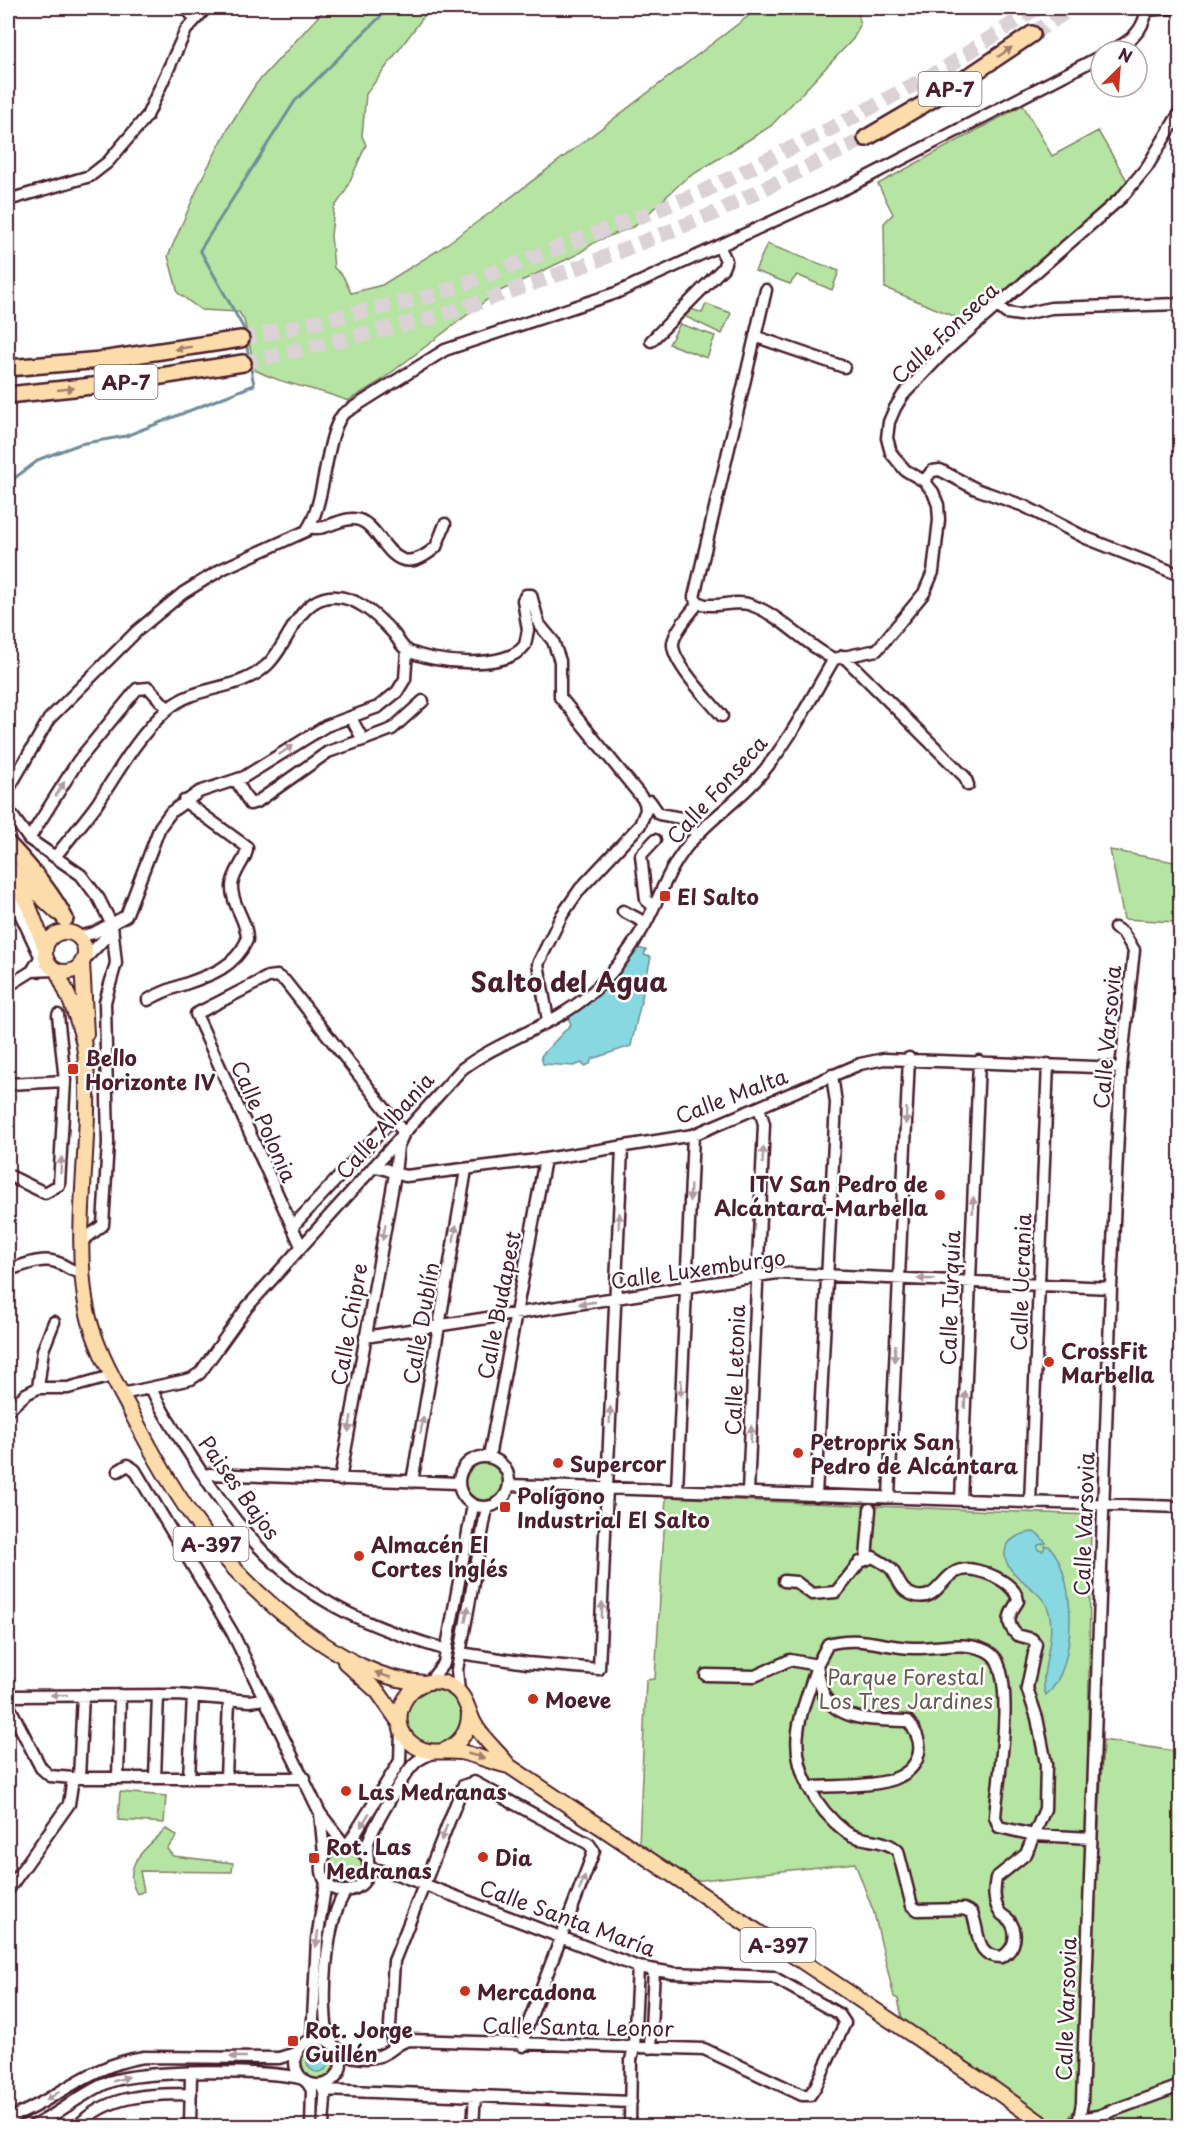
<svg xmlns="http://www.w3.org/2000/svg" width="1188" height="2134" font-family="'Playpen Sans',sans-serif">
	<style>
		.green { fill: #b6e4a2; stroke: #808266; stroke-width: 1.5 }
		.water { fill: #87d8e0; stroke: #6f8e98; stroke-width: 1.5 }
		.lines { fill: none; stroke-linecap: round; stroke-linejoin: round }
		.stream { stroke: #6f8e98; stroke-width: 3 }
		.highway-tunnel { stroke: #dbd2d5; stroke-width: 15; stroke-dasharray: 15 8; stroke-linecap: butt }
		.minor-casing { stroke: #4a1f2b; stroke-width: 15 }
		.major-casing { stroke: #4a1f2b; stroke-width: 18 }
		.highway-casing { stroke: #4a1f2b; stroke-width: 20 }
		.minor { stroke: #fff; stroke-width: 10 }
		.major { stroke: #fcdcab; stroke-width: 14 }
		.highway { stroke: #fcdcab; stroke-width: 15 }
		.oneway { fill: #a37e6b }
		.oneway2 { fill: #ae9aa0 }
		.poi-dot { fill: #c8321e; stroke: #fff; stroke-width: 2 }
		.labels { text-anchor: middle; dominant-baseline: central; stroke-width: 5; stroke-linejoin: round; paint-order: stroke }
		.shield { fill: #fff; stroke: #80626b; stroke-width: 1.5 }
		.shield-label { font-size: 20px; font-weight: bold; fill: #4a1f2b }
		.street-label { font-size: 21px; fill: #4a1f2b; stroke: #fff }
		.poi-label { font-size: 21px; font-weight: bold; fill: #4a1f2b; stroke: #fff; text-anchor: start }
		.park-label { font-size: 21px; fill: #6a5a4f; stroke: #fff }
		.district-label { font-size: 27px; font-weight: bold; fill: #4a1f2b; stroke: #fff }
	</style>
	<rect width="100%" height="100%" fill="#fff"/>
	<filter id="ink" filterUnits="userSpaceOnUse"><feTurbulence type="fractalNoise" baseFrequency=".0167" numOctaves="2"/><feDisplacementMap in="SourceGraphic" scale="12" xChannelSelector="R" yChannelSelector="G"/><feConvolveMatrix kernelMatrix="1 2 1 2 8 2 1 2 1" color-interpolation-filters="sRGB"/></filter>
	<g filter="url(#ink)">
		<path class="green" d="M326 8H430L366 94 362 136 366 145 345 192 334 208 331 236 334 268 343 276 351 293 382 285 437 251 498 207 759 8H858L860 25 853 39 771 126 684 180 635 226 597 241 576 255 496 293 379 382 348 401C315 387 285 386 255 370L244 320 239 312 201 310 178 293 168 256 202 178 230 125 256 84Z
			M1023 105 1052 156 1098 131 1128 182 973 324 885 288 884 223 893 214 878 184Z
			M767 244 839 271 832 290 797 275 790 284 755 271Z
			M706 304 731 313 722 334 682 315 688 308 702 313Z
			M680 324 715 336 707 358 669 344Z
			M1110 850 1180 863 1175 922 1124 919Z
			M465 1482a19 19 0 1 1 38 0a19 19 0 1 1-38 0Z
			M666 1497 1091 1515 1085 1976 1076 2108 1063 2126H1053L992 2081 903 2023 898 1999 894 1997 874 1913 855 1863 693 1881 639 1845 646 1680 655 1679Z
			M407 1717a27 27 0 1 1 54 0a27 27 0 1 1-54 0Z
			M1103 1740 1180 1752V2126H1087L1094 2123 1084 2111Z
			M120 1792 166 1796 164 1823 118 1820Z
			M166 1829 177 1836 167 1849 173 1856 233 1863 232 1872 140 1871 144 1891 137 1894C120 1864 146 1849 166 1829Z
			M327 1866a18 18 0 1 1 36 0a18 18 0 1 1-36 0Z
			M300 2062a18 18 0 1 1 36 0a18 18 0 1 1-36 0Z"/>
		<path class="water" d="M637 948 646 950 644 955 651 957 631 1046 592 1059 590 1064 584 1066 582 1063 574 1066 543 1064 541 1056 571 1024 568 1018 593 999Z
			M1033 1532 1038 1534 1046 1543 1038 1545V1550L1043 1551 1045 1546H1049C1077 1575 1078 1669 1046 1695 1037 1676 1058 1637 1048 1609 1041 1587 1003 1577 1005 1552 1006 1539 1022 1533 1033 1532Z
			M307 2061a11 11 0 1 1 22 0a11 11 0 1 1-22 0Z"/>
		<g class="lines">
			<path class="stream" d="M245 335 243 327 200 250 295 101 389 8
				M8 483 40 459 80 444 126 436 254 385 246 342"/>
			<path class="highway-tunnel" d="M1032 34 1072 8
				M241 339 435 295 698 194 842 123 945 68 1036 8
				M243 363 440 316 588 264 713 214 866 138"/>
			<defs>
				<path id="minor" d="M185 8 194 17
					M1147 10 1172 8
					M1111 51C1131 41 1144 31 1147 8
					M8 200 90 176 108 162 147 116 186 30 206 8
					M766 290 694 597C702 614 732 598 751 605 781 615 805 645 834 659
					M999 307 1006 313 1020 315 1051 308 1180 304
					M757 337 844 367
					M651 341 723 268 726 260 719 246
					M924 481 932 471 940 470 976 489 1024 506 1086 538 1180 575
					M309 527C325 532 338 518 354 519 384 520 388 589 436 547L445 524
					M698 603C690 614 675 630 673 643 671 662 710 701 722 716
					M843 656 965 777 968 785
					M363 740 392 729 423 701
					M236 780 250 804 257 802 328 752 363 740 351 718
					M8 790 49 719 137 631 183 593 222 569 306 531C326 506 324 438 343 414L445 350 616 293 846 188 1101 56
					M650 801 659 814 681 818 693 830
					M8 810 29 839 81 875 99 899 112 925 116 963 105 1002 108 1143 103 1225 81 1242
					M29 839 78 761 137 689 149 688 168 709
					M55 857C69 839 84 822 97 804 118 772 139 734 168 709 196 684 238 692 266 666 287 648 295 606 324 598 352 591 377 615 394 634 398 639 402 648 408 651 434 663 506 671 525 645L528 630 523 600 526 595H531L539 624 553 641 560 661V697L639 794 645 802 646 810 640 825 580 889 562 915 538 964 548 1020
					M8 888 41 958
					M653 906 646 900 641 855 655 840
					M623 911 646 923
					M78 937 94 933 126 916 160 827 171 812 199 792 244 777 326 726 378 707 397 692 405 679 407 650
					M84 960 108 935 112 925
					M32 971 55 970
					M8 986 32 971 43 953
					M148 1000C181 979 229 981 247 940 248 921 231 905 232 886 233 871 248 858 247 847L184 801
					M8 1084 65 1081
					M373 1167C386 1167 394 1174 406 1176L545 1159 693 1135 860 1064 884 1059 1121 1068
					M8 1175 45 1193 59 1185 65 1081 58 1015
					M292 1227 393 1119
					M301 1246 196 1014 268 977 277 976 285 981 404 1133 398 1146 395 1174 340 1480
					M8 1270C22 1266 41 1257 56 1262 67 1265 67 1271 82 1272
					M365 1337 777 1273 1111 1288
					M38 1388 43 1350 54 1322
					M151 1388C164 1417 183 1443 200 1470 270 1577 324 1614 447 1650
					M122 1394 191 1379 200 1373 248 1306 462 1069C502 1039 554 1026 591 993 612 975 631 949 645 925 659 899 666 874 685 849 705 822 736 803 757 779 789 743 810 700 834 659L877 650 924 593 933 572 939 520 938 505 933 492 924 481 905 470 891 453 887 438 889 422 895 408 903 395 942 354 1122 197 1147 167 1180 112
					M8 1410 26 1394 38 1388H68L112 1376
					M489 1457 545 1159
					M459 1482a25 25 0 1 1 50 0a25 25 0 1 1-50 0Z
					M118 1471 128 1465 135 1470 232 1632 320 1813 343 1843
					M205 1477 209 1474 458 1483
					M412 1482 466 1170
					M510 1485 1180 1507
					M677 1490 693 1135
					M748 1492 764 1124 759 1107
					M816 1496 836 1103 832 1075
					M889 1497 909 1058
					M961 1500 979 1061
					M1030 1503 1048 1064
					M866 1559 870 1509
					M460 1653 527 1663 599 1669 622 1148
					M706 1675 755 1676 790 1660 817 1665C811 1687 800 1710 798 1732 793 1770 816 1809 846 1832 861 1843 884 1837 898 1851L912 1906 918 1910 964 1909 972 1913C980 1931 974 1957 1002 1957 1015 1949 1019 1933 1009 1920 1006 1917 1001 1915 999 1911 993 1900 994 1889 996 1878L1026 1854 1045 1809 1046 1764 1037 1718 1027 1688 1036 1644 1032 1639 1017 1635C1004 1623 1010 1613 1018 1601 1016 1582 978 1566 961 1570 942 1574 938 1601 916 1596 900 1592 900 1581 892 1570 887 1564 879 1561 873 1557L860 1562 836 1592 812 1594 796 1582 784 1581
					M429 1682 444 1663 473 1505
					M459 1692 457 1670 487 1507
					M8 1696 177 1695 250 1701 264 1699
					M8 1704 41 1768 50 1776 73 1778
					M79 1778 83 1695
					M118 1778 120 1695
					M155 1778 158 1695
					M189 1778 193 1696
					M226 1778 229 1699
					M808 1787C833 1786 859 1787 883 1782 917 1775 931 1749 908 1721 881 1720 842 1723 825 1697 820 1689 819 1675 817 1665L828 1644C858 1635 884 1647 913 1648 935 1649 961 1641 982 1649 988 1651 996 1656 998 1663 1013 1698 998 1779 995 1817L999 1827 1034 1835 1091 1838
					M320 1813 324 1854
					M349 1843 400 1761 401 1729
					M367 1857 354 1845 337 1844C311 1856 320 1898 351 1890 358 1888 365 1883 367 1875 371 1865 365 1854 368 1843 372 1829 404 1773 415 1763 421 1757 428 1755 435 1752
					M8 1890 69 1804 73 1778H305
					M295 2062a23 23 0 1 1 46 0a23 23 0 1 1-46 0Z
					M312 2039 317 1939 326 1882
					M329 2041C320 2007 325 1920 346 1891
					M393 2046 390 2026 394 1961 463 1786 474 1782 589 1844 594 1851 525 2032 523 2046
					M650 2048 654 1970
					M340 2054C354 2057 371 2061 384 2054 395 2049 397 2042 410 2040L704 2049 802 2095H810L816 2086 845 2023 839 2014 773 1977 673 1973 638 1967 397 1874 369 1868
					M307 2082 312 2090 311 2126
					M323 2090 631 2102
					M8 2119C59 2099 86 2066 144 2057L279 2058 296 2053
					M1079 2119 1098 2116 1180 2086
					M33 2126C59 2114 82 2093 109 2082 142 2070 269 2069 303 2079
					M78 2126C107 2094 152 2094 191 2094
					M190 2126 191 2074
					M323 2126 326 2085
					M473 2126 475 2095
					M630 2126 631 2060 634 2048 638 1967
					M1072 2126 1079 2119 1082 2103 1111 1288 1121 1068 1134 950 1123 933 1115 928"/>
				<path id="major" d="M8 866 58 913
					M8 875 28 904 45 948
					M45 952a20 20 0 1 1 40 0a20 20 0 1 1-40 0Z
					M82 962 86 1034
					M57 971C69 997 81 1023 85 1052 94 1138 71 1225 87 1310 94 1344 112 1376 128 1406 176 1501 221 1571 309 1634 344 1659 380 1680 424 1683
					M345 1662 378 1692 399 1722
					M443 1751C460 1744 469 1732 469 1714
					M509 1766C492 1763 477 1755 460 1752 445 1750 429 1755 415 1746 377 1721 416 1662 454 1688 466 1696 468 1711 474 1723 483 1740 498 1751 509 1766L992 2088 1045 2126"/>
				<path id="highway" d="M866 138 953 87 1032 34
					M8 368 101 360 241 339
					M8 395 111 384 243 363
					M8 844C29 866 51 891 65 919"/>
			</defs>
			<use href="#minor" class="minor-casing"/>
			<use href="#major" class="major-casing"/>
			<use href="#highway" class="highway-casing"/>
			<use href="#minor" class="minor"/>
			<use href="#major" class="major"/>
			<use href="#highway" class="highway"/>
		</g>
		<defs><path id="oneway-solid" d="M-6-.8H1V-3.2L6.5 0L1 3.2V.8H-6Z" transform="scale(1.5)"/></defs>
		<g class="oneway">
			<use href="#oneway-solid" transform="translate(1005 52) rotate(-34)"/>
			<use href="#oneway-solid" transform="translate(183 348) rotate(171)"/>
			<use href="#oneway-solid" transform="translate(66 389) rotate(-6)"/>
			<use href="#oneway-solid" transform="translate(383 1675) rotate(-161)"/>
			<use href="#oneway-solid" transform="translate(476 1756) rotate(16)"/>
		</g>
		<g class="oneway2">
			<use href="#oneway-solid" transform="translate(286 750) rotate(-33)"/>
			<use href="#oneway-solid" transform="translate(60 789) rotate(-58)"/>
			<use href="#oneway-solid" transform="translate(906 1116) rotate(93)"/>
			<use href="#oneway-solid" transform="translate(763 1155) rotate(-87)"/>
			<use href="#oneway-solid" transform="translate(61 1165) rotate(-86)"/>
			<use href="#oneway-solid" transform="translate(690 1193) rotate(93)"/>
			<use href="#oneway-solid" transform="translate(973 1205) rotate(-87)"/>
			<use href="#oneway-solid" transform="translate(619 1221) rotate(-87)"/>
			<use href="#oneway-solid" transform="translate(384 1232) rotate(101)"/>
			<use href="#oneway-solid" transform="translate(455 1233) rotate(-80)"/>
			<use href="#oneway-solid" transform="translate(926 1279) rotate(-178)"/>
			<use href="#oneway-solid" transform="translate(587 1303) rotate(172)"/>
			<use href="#oneway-solid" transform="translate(895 1353) rotate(92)"/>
			<use href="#oneway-solid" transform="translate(681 1388) rotate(92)"/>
			<use href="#oneway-solid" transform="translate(965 1400) rotate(-88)"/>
			<use href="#oneway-solid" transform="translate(610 1415) rotate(-87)"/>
			<use href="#oneway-solid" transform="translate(350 1424) rotate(100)"/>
			<use href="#oneway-solid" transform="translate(422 1425) rotate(-80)"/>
			<use href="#oneway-solid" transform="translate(751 1434) rotate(-88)"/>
			<use href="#oneway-solid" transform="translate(602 1610) rotate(-88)"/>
			<use href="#oneway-solid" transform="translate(467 1614) rotate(-79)"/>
			<use href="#oneway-solid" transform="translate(59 1695) rotate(180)"/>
			<use href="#oneway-solid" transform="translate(365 1820) rotate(121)"/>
			<use href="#oneway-solid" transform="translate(444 1833) rotate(111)"/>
			<use href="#oneway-solid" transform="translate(582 1883) rotate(-69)"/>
			<use href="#oneway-solid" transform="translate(317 1939) rotate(97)"/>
			<use href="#oneway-solid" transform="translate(238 2057) rotate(-180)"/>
			<use href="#oneway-solid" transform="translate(121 2079) rotate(-16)"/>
			<use href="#oneway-solid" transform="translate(53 2096) rotate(147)"/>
		</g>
	</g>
	<g class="poi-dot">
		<rect x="659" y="890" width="12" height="12" rx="3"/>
		<rect x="67" y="1063" width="12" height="12" rx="3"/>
		<circle cx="940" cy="1195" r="6"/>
		<circle cx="1049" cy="1362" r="6"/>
		<circle cx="798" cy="1453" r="6"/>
		<circle cx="558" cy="1463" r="6"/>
		<rect x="499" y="1501" width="12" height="12" rx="3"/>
		<circle cx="359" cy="1556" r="6"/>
		<circle cx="533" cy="1699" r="6"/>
		<circle cx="346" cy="1791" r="6"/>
		<circle cx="483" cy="1857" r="6"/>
		<rect x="308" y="1852" width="12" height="12" rx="3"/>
		<circle cx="465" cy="1991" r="6"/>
		<rect x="287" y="2035" width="12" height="12" rx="3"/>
	</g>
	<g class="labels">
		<g class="shield">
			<rect x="918.5" y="72" width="63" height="34" rx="4.5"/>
			<rect x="94.5" y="365" width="63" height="34" rx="4.5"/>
			<rect x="173.5" y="1527" width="75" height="34" rx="4.5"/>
			<rect x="740.5" y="1928" width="75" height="34" rx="4.5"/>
		</g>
		<g class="shield-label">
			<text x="950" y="89">AP-7</text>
			<text x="126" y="382">AP-7</text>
			<text x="211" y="1544">A-397</text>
			<text x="778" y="1945">A-397</text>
		</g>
		<g class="street-label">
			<text transform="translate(944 332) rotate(-43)">Calle Fonseca</text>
			<text transform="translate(716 789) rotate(-48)">Calle Fonseca</text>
			<text transform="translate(1106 1037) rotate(-85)">Calle Varsovia</text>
			<text transform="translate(731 1095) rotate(-21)">Calle Malta</text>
			<text transform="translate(265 1121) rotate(66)">Calle Polonia</text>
			<text transform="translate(384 1125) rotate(-48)">Calle Albania</text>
			<text transform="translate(698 1268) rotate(-8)">Calle Luxemburgo</text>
			<text transform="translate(1020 1282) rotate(-88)">Calle Ucrania</text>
			<text transform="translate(949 1298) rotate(-88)">Calle Turquía</text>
			<text transform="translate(498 1305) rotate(-79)">Calle Budapest</text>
			<text transform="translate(420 1323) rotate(-80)">Calle Dublín</text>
			<text transform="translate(348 1324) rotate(-80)">Calle Chipre</text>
			<text transform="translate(734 1370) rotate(-88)">Calle Letonia</text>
			<text transform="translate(240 1487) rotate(54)">Paises Bajos</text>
			<text transform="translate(1083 1524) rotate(-88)">Calle Varsovia</text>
			<text transform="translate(568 1917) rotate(20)">Calle Santa María</text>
			<text transform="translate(1065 2009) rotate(-88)">Calle Varsovia</text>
			<text transform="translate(578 2026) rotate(1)">Calle Santa Leonor</text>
		</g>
		<g class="poi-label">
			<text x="677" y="896">El Salto</text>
			<text x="85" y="1057">Bello<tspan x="85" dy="24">Horizonte IV</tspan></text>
			<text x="928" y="1183" text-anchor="end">ITV San Pedro de<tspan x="928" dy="24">Alcántara-Marbella</tspan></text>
			<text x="1061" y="1350">CrossFit<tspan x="1061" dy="24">Marbella</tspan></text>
			<text x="810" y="1441">Petroprix San<tspan x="810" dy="24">Pedro de Alcántara</tspan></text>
			<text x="570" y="1463">Supercor</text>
			<text x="517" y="1495">Polígono<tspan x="517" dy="24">Industrial El Salto</tspan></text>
			<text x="371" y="1544">Almacén El<tspan x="371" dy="24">Cortes Inglés</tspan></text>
			<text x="545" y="1699">Moeve</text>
			<text x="358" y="1791">Las Medranas</text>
			<text x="326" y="1846">Rot. Las<tspan x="326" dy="24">Medranas</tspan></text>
			<text x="495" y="1857">Dia</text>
			<text x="477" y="1991">Mercadona</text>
			<text x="305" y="2029">Rot. Jorge<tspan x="305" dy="24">Guillén</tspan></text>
		</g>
		<g class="park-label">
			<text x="906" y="1676">Parque Forestal<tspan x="906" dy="24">Los Tres Jardines</tspan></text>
		</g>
		<g class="district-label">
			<text x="569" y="980">Salto del Agua</text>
		</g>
	</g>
	<rect width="1188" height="2134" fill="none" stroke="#fff" stroke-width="30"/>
	<rect x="15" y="15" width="1158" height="2104" fill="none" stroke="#4a1f2b" stroke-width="2" filter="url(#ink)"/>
	<g transform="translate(1119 69) rotate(25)"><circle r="28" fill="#ffffff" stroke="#b7a5aa" stroke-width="1.5"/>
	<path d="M0-4.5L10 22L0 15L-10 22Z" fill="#c8321e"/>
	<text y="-9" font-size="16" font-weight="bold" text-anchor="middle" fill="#4a1f2b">N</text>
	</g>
</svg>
